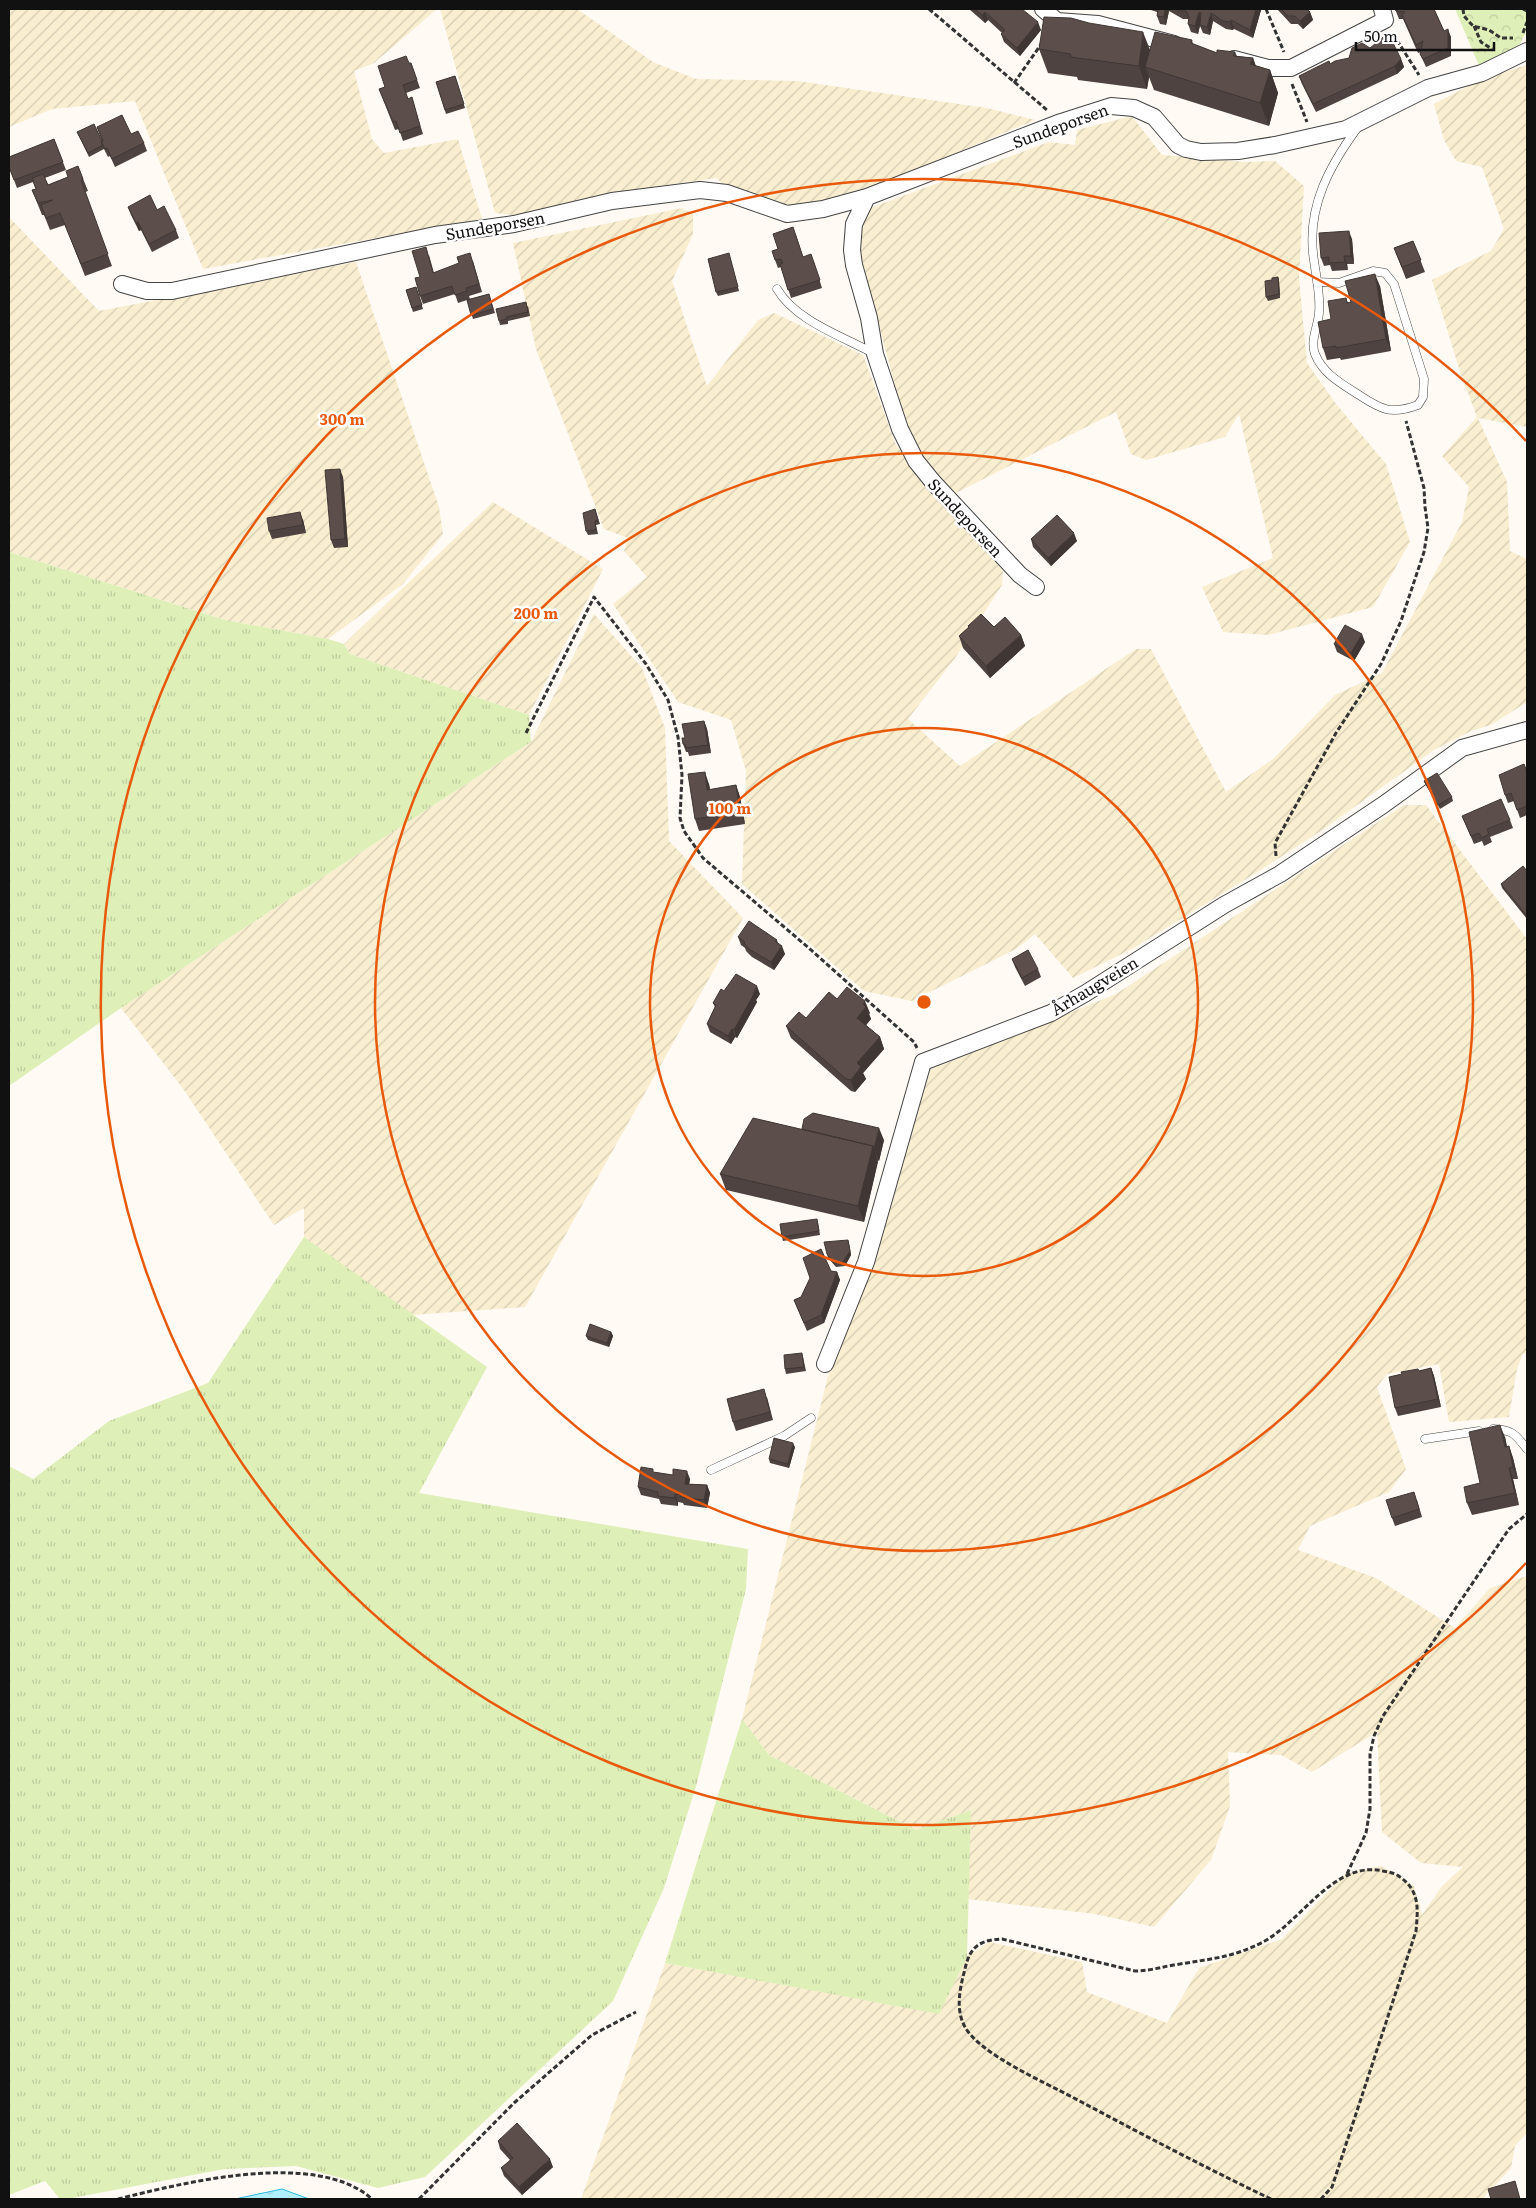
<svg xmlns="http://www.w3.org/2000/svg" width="1536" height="2208" font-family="Literata,serif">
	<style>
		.farmland { fill: url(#farmland-furrows) }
		.grass { fill: url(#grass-tufts) }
		.park { fill: url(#park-crowns) }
		.water { fill: url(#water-ripples); stroke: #30b9dd }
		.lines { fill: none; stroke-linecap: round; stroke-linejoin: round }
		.lane-casing { stroke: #444; stroke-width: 9 }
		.street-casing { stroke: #444; stroke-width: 18 }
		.path { stroke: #333; stroke-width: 3; stroke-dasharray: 5 2.5; stroke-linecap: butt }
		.lane { stroke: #fff; stroke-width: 8 }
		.street { stroke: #fff; stroke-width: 16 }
		.wall { fill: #4e4340 }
		.shaded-wall { fill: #403734 }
		.building { fill: #5b4e4b; stroke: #403734 }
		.ring { fill: none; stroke: #e8590c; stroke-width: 2.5 }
		.labels { text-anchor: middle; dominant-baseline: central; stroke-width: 5; stroke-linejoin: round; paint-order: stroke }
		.street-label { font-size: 16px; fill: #111; stroke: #fff }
		.centre { fill: #e8590c; stroke: #fff; stroke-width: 2.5 }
		.ring-label { font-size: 15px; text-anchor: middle; font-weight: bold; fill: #e8590c; stroke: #fff; stroke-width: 5; stroke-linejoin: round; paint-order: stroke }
	</style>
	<defs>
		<pattern id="farmland-furrows" width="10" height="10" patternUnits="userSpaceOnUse" patternTransform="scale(1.25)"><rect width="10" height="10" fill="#f9eed0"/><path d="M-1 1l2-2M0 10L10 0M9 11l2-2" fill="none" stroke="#d4cbb2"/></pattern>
		<pattern id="grass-tufts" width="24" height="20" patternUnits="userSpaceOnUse" patternTransform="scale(1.25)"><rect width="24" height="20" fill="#dfefb8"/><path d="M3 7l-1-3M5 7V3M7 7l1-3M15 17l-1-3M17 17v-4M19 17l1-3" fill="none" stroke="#becc9d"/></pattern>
		<pattern id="park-crowns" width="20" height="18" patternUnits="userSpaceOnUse" patternTransform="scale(1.25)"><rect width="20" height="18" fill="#dfefb8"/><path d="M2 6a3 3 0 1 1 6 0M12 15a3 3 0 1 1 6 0" fill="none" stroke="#becc9d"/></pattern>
		<pattern id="water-ripples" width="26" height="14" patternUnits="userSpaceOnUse" patternTransform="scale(1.25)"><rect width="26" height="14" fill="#b2effd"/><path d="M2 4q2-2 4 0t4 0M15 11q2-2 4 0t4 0" fill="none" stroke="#98ccd8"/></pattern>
	</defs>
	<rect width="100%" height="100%" fill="#fffbf4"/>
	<path class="farmland" d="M9 9H437L374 63 354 71 372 139 384 153 458 139 482 219 203 269 135 101 52 109 9 127Z
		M440 9H577L653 62 696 79 797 81 987 108 1035 120 865 191 796 209 729 192 717 178 660 186 520 216 495 213Z
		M1527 65V427L1478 418 1507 482 1510 551 1527 559V702L1491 725 1471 731 1434 750 1321 831 1256 873 1132 949 1073 978 1035 934 1016 949 912 1001 864 991 742 884 746 771 731 720 678 702 613 604 647 577 624 551 628 538 604 529 536 349 513 243 682 208 693 214V234L672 281 707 386 758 320 774 313 863 355 896 445 1003 571 1002 585 955 658 908 719 960 766 1136 649H1151L1226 792 1273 759 1335 695 1382 673 1462 522 1469 487 1442 456 1477 417 1461 375 1432 280 1491 251 1504 229 1482 167 1456 161 1444 140 1434 104 1482 79Z
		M1132 116 1162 155 1245 162 1275 161 1304 186 1299 277 1307 363 1337 405 1386 464 1410 542 1373 607 1268 635 1223 632 1202 587 1273 558 1239 414 1225 437 1146 460 1131 454 1116 412 952 495 910 442 859 250 865 210 1049 142 1075 145 1077 130Z
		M9 217 99 311 356 262 439 507 443 534 403 584 328 639 225 620 9 552Z
		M493 502 603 569 529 715 350 654 344 644Z
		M594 614 642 668 665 728 669 841 743 918 525 1307 411 1315 304 1237V1208L274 1225 184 1090 121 1008 531 742Z
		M1404 805H1426L1527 939V1353L1523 1354 1517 1369 1509 1417 1449 1422 1439 1364 1387 1374 1377 1387 1406 1469 1389 1492 1310 1526 1298 1550 1376 1578 1455 1628 1490 1588 1527 1576V2133L1515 2146 1511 2168 1482 2199H581L665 1963 938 2013 967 1957 989 1942 1082 1962 1087 1992 1167 2023 1199 1968 1282 1939 1345 1874 1381 1866 1414 1886 1422 1915 1442 1886 1463 1867 1421 1863 1382 1832 1377 1732 1312 1772 1281 1755 1228 1752 1230 1806 1211 1860 1154 1927 1095 1914 968 1899 971 1810 916 1830 769 1755 742 1719 832 1360 927 1071 1116 994Z"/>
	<path class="grass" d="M9 552 225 620 328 639 344 644 350 654 529 715 531 742 121 1008 9 1086Z
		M304 1237 487 1367 419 1493 748 1549 746 1589 697 1783 664 1888 613 2001 425 2177 378 2188 296 2166 225 2169 67 2199H60L45 2181 9 2195V1466L33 1479 109 1421 208 1383Z
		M742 1719 769 1755 916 1830 971 1810 967 1957 939 2014 665 1963Z"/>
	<path class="park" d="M1455 9H1527V30L1520 44 1480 68Z"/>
	<path class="water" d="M282 2189 309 2199H235Z"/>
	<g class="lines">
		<defs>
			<path id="lane" d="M1317 282 1339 283 1373 271 1385 273 1394 284 1424 379 1423 397 1418 405C1391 415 1382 410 1359 395 1342 384 1323 374 1315 354 1310 340 1318 327 1319 313 1321 294 1315 272 1313 253 1308 205 1330 165 1358 127
				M777 289C796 321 842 336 873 353
				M1493 1429C1513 1430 1515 1434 1527 1449
				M1425 1439 1479 1431
				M711 1470 784 1436 811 1418"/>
			<path id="street" d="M1043 9 1057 21 1098 24 1174 44
				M1234 59 1268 68H1291L1385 20 1382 9
				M867 197 854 224 852 250 854 265 869 318 875 354 900 429 916 461 933 482 1020 575 1036 587
				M122 284 147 291H172L435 235 514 224 612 201 700 190 727 193 787 214 823 209 867 197 1061 122 1111 106 1134 108 1154 117 1178 145 1186 149 1201 152 1238 151 1275 145 1346 129 1428 88 1482 73 1527 51
				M825 1364 866 1262 923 1062 1051 1013 1086 993 1224 905 1280 874 1383 805 1462 748 1527 730"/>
		</defs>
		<use href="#lane" class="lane-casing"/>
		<use href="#street" class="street-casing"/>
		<path class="path" d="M929 9 1047 110
			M1266 9 1284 52
			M1463 9 1464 16 1473 26 1489 30 1501 38H1513
			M1523 9 1527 11
			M1474 26 1481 42 1492 49
			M1523 33 1527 22
			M1393 34 1419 75
			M1014 83 1042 43
			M1292 84 1307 122
			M526 733 594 597 646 664 668 700 678 737 682 775 680 818 684 831 703 858 810 949 914 1042 917 1048
			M1276 856 1275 843 1336 733 1381 664 1401 621 1424 552 1428 528 1425 507 1424 488 1406 421
			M1347 1874 1366 1833 1370 1809V1754L1374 1736 1383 1716 1509 1529 1527 1514
			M118 2199C183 2183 316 2149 372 2199
			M419 2199 514 2103 592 2035 636 2012
			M1271 2199C1204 2167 1138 2132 1072 2097 1044 2082 980 2054 965 2027 955 2009 960 1988 965 1969 970 1946 980 1940 1002 1939L1135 1971C1151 1971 1164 1966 1180 1964 1210 1959 1235 1957 1263 1942 1302 1921 1334 1860 1383 1871 1389 1872 1395 1873 1400 1877 1420 1891 1418 1909 1416 1931L1332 2187 1321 2199"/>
		<use href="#lane" class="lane"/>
		<use href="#street" class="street"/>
	</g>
	<path class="wall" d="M969 9H1022L1041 30 1020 56 1004 42 1001 34 1002 33 988 20 985 23Z
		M1148 9H1260L1261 10 1253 38 1234 29 1232 30 1226 29 1213 21 1210 35 1203 33 1200 26 1198 34 1191 32 1188 24 1189 19H1183L1169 11 1166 25 1160 24 1157 16V12Z
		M1277 9H1308L1310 12 1313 20 1303 29 1298 24H1291Z
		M1395 9H1434L1444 31 1451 37V56L1426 67 1420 54 1421 52 1418 53 1403 19H1399Z
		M1192 40 1193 44 1217 53 1235 52 1237 56 1253 58 1256 66 1270 70 1278 93 1269 126 1154 90 1149 77 1147 89 1078 80 1077 77 1048 73 1039 49 1150 50Z
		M1370 48 1401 59 1404 67 1397 74 1316 112 1302 84 1299 76 1330 64 1349 58Z
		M409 63H411L420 88 406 93 408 99 414 105 423 134 403 141 399 129 395 130 379 89 385 87Z
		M455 76 465 108 446 114 436 82Z
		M97 127 131 134 144 143 147 151 115 167 110 156 108 157 104 149 89 157 77 132 102 141Z
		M54 139 66 170 45 178 48 185 68 177 78 166 88 191 85 192 112 266 85 276 65 225 50 230 44 215H42L32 190 36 189 33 182 17 188 9 167Z
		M128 207 157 210 176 230 179 238 152 252 141 230 139 231 131 215Z
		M796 235 803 257 814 262 822 288 791 298 781 267 778 268 775 260 778 249Z
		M1352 239 1354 264H1347L1348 270 1332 271 1330 265 1324 266 1321 258Z
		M1413 241 1425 272 1406 279 1394 248Z
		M429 255 434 273 473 261 482 292 469 296 470 299 489 294 495 313 473 319 467 300 458 303 455 294 423 304 420 296V277Z
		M730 257 739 291 718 296 716 292Z
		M1278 277 1279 281 1280 298 1268 301 1266 297 1272 280Z
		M1380 286 1391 351 1341 360 1340 358 1327 360 1323 348 1331 319 1346 298 1348 303 1351 302Z
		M416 287 423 309 413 312 406 290Z
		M528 306 530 316 508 321V324L500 325 499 321Z
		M343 477 348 547 334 548 331 540Z
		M595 509 600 524 596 525 598 534 588 535 586 531Z
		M303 520 306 533 272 539 269 531Z
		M1031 539 1077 541 1051 566 1033 547Z
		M968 626 994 627 1021 635 1025 646 990 678 963 648 959 636 969 627Z
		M1365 642 1354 661 1337 652 1334 644Z
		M704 721 707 729 711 753 689 756 688 752H686L683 744 685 738Z
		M1527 772V815L1520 818 1514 801 1508 803 1505 795Z
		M1424 781 1452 797 1453 801 1440 809 1426 785Z
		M709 784 710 790 736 785 740 797 745 824 699 831 695 819Z
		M1462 816 1510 820 1513 828 1490 837 1492 842 1484 846 1482 841 1474 844Z
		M1527 871V919L1502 888 1501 884Z
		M738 937 777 940 778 943 785 954 774 970 752 957 746 951 745 948 741 945Z
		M1012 959 1038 969 1041 977 1025 986 1015 967Z
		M724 991 760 994 756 1000 757 1002 737 1038 735 1037 731 1044 710 1032 707 1024 715 1007 713 1003Z
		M837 999 870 1013 869 1014 871 1019 866 1025 880 1037 884 1049 863 1073 866 1079 855 1092 851 1091 791 1038 786 1026 806 1018Z
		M802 1129 884 1140 879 1161 878 1160 864 1222 726 1190 720 1174Z
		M818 1223 820 1235 783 1241 782 1237Z
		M849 1244 851 1255 845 1266 836 1267 828 1258 827 1254Z
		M831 1271 837 1272 840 1280 824 1323 807 1331 794 1300 801 1297Z
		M611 1332 613 1336 609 1347 588 1340 586 1336Z
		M803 1357 806 1371 786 1374 785 1369Z
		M1431 1368 1434 1376 1441 1407 1398 1416 1395 1408 1419 1371Z
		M767 1397 773 1420 736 1431 733 1422Z
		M1505 1437 1507 1446H1509L1513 1458 1518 1479H1513L1519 1505 1472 1515 1467 1503 1480 1483Z
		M795 1447 789 1468 770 1463 769 1459Z
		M655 1472 690 1479 689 1484 707 1485 710 1493 707 1508 684 1505 683 1503 678 1502V1506L661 1504 659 1499 641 1495 638 1487Z
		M1417 1500 1422 1517 1395 1526 1392 1518Z
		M498 2141 553 2167 522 2195 504 2176 501 2168 510 2160 500 2149Z"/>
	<path class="shaded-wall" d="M1165 9H1168L1169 11 1166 25 1164 17Z
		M1256 9H1260L1261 10 1253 38 1250 30Z
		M985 12 988 20 985 23 982 15Z
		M1199 12 1201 20 1198 34 1195 26Z
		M1310 12 1313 20 1303 29 1300 21Z
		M1211 13 1213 21 1210 35 1207 27Z
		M1231 20 1234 29 1232 30 1230 22Z
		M1038 22 1041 30 1020 56 1017 48Z
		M1448 29 1451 37V56L1448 48Z
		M1143 32 1152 55 1145 67 1149 77 1147 89 1139 66Z
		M1253 58 1261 82 1250 64Z
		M1401 59 1404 67 1397 74 1395 66Z
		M1270 70 1278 93 1269 126 1260 103Z
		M138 222 141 230 139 231 136 223Z
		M1349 231 1352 239 1354 264 1351 256Z
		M1344 256 1347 264 1348 270 1345 262Z
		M1375 274 1380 286 1391 351 1386 339Z
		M1278 277 1279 281 1280 298 1279 294Z
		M340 469 343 477 348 547 345 539Z
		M300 512 303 520 306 533 303 525Z
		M1074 533 1077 541 1051 566 1048 558Z
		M1362 634 1365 642 1354 661 1351 653Z
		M1021 635 1025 646 990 678 986 666Z
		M704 721 707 729 711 753 708 745Z
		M705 772 709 784 712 802 707 790Z
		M736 785 740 797 745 824 740 812Z
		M782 946 785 954 774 970 771 962Z
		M757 986 760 994 756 1000 757 1002 737 1038 734 1030Z
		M865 1001 870 1013 869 1014 871 1019 862 1030 857 1018 863 1004Z
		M732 1029 735 1037 731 1044 728 1036Z
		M880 1037 884 1049 863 1073 866 1079 855 1092 851 1080 857 1063Z
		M879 1128 884 1140 879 1161 874 1149Z
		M873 1146 878 1162 864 1222 858 1206Z
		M848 1240 849 1244 851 1255 845 1266 843 1262Z
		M837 1272 840 1280 824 1323 821 1315Z
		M611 1332 613 1336 609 1347 607 1343Z
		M1431 1368 1434 1376 1441 1407 1438 1399Z
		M1500 1425 1505 1437 1509 1459 1505 1447Z
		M793 1443 795 1447 789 1468 788 1464Z
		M1509 1446 1513 1458 1518 1479 1513 1467Z
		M1509 1468 1513 1479 1519 1505 1515 1493Z
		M687 1471 690 1479 688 1492 685 1484Z
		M707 1485 710 1493 707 1508 704 1500Z
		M675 1494 678 1502V1506L675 1498Z
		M550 2159 553 2167 522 2195 519 2187Z"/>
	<path class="building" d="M975 9H1022L1038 22 1017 48 1001 34 1005 30 985 12 982 15Z
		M1158 9H1165L1164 17 1157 16Z
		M1176 9H1256L1250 30 1231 20 1230 22 1223 21 1211 13 1207 27 1200 25 1201 13 1199 12 1195 26 1188 24 1189 17 1186 11H1180Z
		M1281 9H1307L1310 12 1300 21 1295 16H1288Z
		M1395 9H1434L1444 31 1448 29V48L1423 59 1420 54 1423 41 1416 45 1402 15 1405 12 1396 11Z
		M1044 17 1071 18 1089 23 1143 32 1139 66 1070 57 1071 54 1039 49Z
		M1155 32 1192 40 1191 43 1217 53V50L1235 52 1233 56 1253 58 1250 64 1270 70 1260 103 1145 67Z
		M1388 33 1401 59 1395 66 1313 104 1299 76 1329 61 1330 64 1335 61 1349 58 1352 48 1362 43 1370 48Z
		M406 56 409 63H411L417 80 403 85 408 99 412 97 420 126 400 133 396 121 393 122 379 89 385 87 378 66Z
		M455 76 464 104 445 110 436 82Z
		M122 115 131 134 138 131 144 143 112 159 107 148 105 149 101 142 103 141 97 127Z
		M94 124 102 141 101 142 103 145 88 153 77 132Z
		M54 139 63 162 14 180 9 167V157Z
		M78 166 83 179 81 180 108 254 81 264 60 213 46 218 41 205 53 200 38 203 32 190 36 189 32 178 43 174 48 185 68 177 66 171Z
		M150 195 157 210 164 206 176 230 149 244 138 222 136 223 128 207Z
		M793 227 803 257 811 254 820 280 788 290 780 264 783 263 781 259 775 260 772 251 778 249 773 234Z
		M1349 231 1351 256H1344L1345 262 1329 263V257L1321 258 1319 233Z
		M1413 241 1421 260 1402 267 1394 248Z
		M426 247 433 273 459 263 457 257 470 253 479 284 466 288 467 291 455 295 452 286 420 296 415 278 420 277 412 251Z
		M729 253 738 287 716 292 708 259Z
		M1375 274 1386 339 1336 348V346L1323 348 1318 322 1331 319 1328 301 1346 298 1347 303 1351 302 1345 281Z
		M1278 277 1279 294 1266 297 1265 281 1272 280V278Z
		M416 287 422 305 412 308 406 290Z
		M489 294 493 309 471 315 467 300Z
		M526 302 528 312 506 317 507 319 499 321 496 309Z
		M340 469 345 539 331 540 325 470Z
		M595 509 598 520 595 521 596 530 586 531 583 513Z
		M300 512 303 525 269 531 267 518Z
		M1057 515 1074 533 1048 558 1031 539Z
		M981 614 994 627 1005 617 1021 635 986 666 959 636 969 627 968 626Z
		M1345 625 1362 634 1351 653 1334 644Z
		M704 721 708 745 686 748 685 744H683L682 738H685L682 724Z
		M1524 764 1527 772V806L1517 810 1511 793 1505 795 1499 775Z
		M705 772 707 790 736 785 740 812 695 819 688 774Z
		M1437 773 1452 797 1438 805 1424 781Z
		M1501 799 1510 820 1487 829 1489 834 1482 838 1479 833 1471 836 1462 816Z
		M1523 866 1527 871V916L1501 884Z
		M749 921 777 940 775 941 782 946 771 962 749 949 744 943 745 942 738 937Z
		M1028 950 1038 969 1022 978 1012 959Z
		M736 974 757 986 753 993 754 994 734 1030 732 1029 728 1036 707 1024 716 1005 713 1003 721 989 724 991Z
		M847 987 865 1001 863 1004 866 1007 857 1018 880 1037 857 1063 861 1067 851 1080 846 1079 786 1026 799 1012 806 1018 829 992 837 999Z
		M813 1113 879 1128 874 1149 873 1146 802 1129 804 1119Z
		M753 1118 873 1146 858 1206 720 1174Z
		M817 1219 819 1231 782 1237 780 1224Z
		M848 1240 850 1251 843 1262 834 1263 827 1254 824 1242Z
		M821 1249 831 1271 837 1272 821 1315 804 1323 794 1300 801 1297 810 1278 803 1258Z
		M590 1324 611 1332 607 1343 586 1336Z
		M802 1353 804 1367 785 1369 784 1355Z
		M1431 1368 1438 1399 1395 1408 1389 1377 1402 1374 1401 1372 1418 1369 1419 1371Z
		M764 1389 770 1412 733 1422 727 1399Z
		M1500 1425 1505 1447 1509 1446 1513 1467 1509 1468 1515 1493 1467 1503 1464 1487 1480 1483 1469 1432Z
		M774 1438 793 1443 788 1464 769 1459Z
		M641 1467 653 1469V1472L673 1475V1469L687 1471 685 1484 707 1485 704 1500 681 1497V1495L675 1494V1498L658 1496V1492L638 1487Z
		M1414 1492 1419 1509 1392 1518 1386 1500Z
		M517 2123 550 2159 519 2187 501 2168 513 2158 498 2141Z
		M1515 2181 1520 2199H1491L1488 2189Z"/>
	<g class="ring">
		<circle cx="924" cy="1002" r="274"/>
		<circle cx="924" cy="1002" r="549"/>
		<path d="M1526 1563A823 823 0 1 1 1526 441"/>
	</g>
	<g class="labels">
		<g class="street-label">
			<text transform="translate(1060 125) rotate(-20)">Sundeporsen</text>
			<text transform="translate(495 225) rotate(-10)">Sundeporsen</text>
			<text transform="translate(966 517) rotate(47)">Sundeporsen</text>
			<text transform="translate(1094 985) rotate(-31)">Århaugveien</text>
		</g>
	</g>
	<circle cx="924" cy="1002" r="8" class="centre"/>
	<g class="ring-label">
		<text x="342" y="425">300 m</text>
		<text x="536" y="619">200 m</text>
		<text x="730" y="814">100 m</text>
	</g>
	<rect width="1536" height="2208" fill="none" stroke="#111111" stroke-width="20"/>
	<path d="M1356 42v8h138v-8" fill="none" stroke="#111111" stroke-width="2.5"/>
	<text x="1364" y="42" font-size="15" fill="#111111" stroke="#ffffff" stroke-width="4" paint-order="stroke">50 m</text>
</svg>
